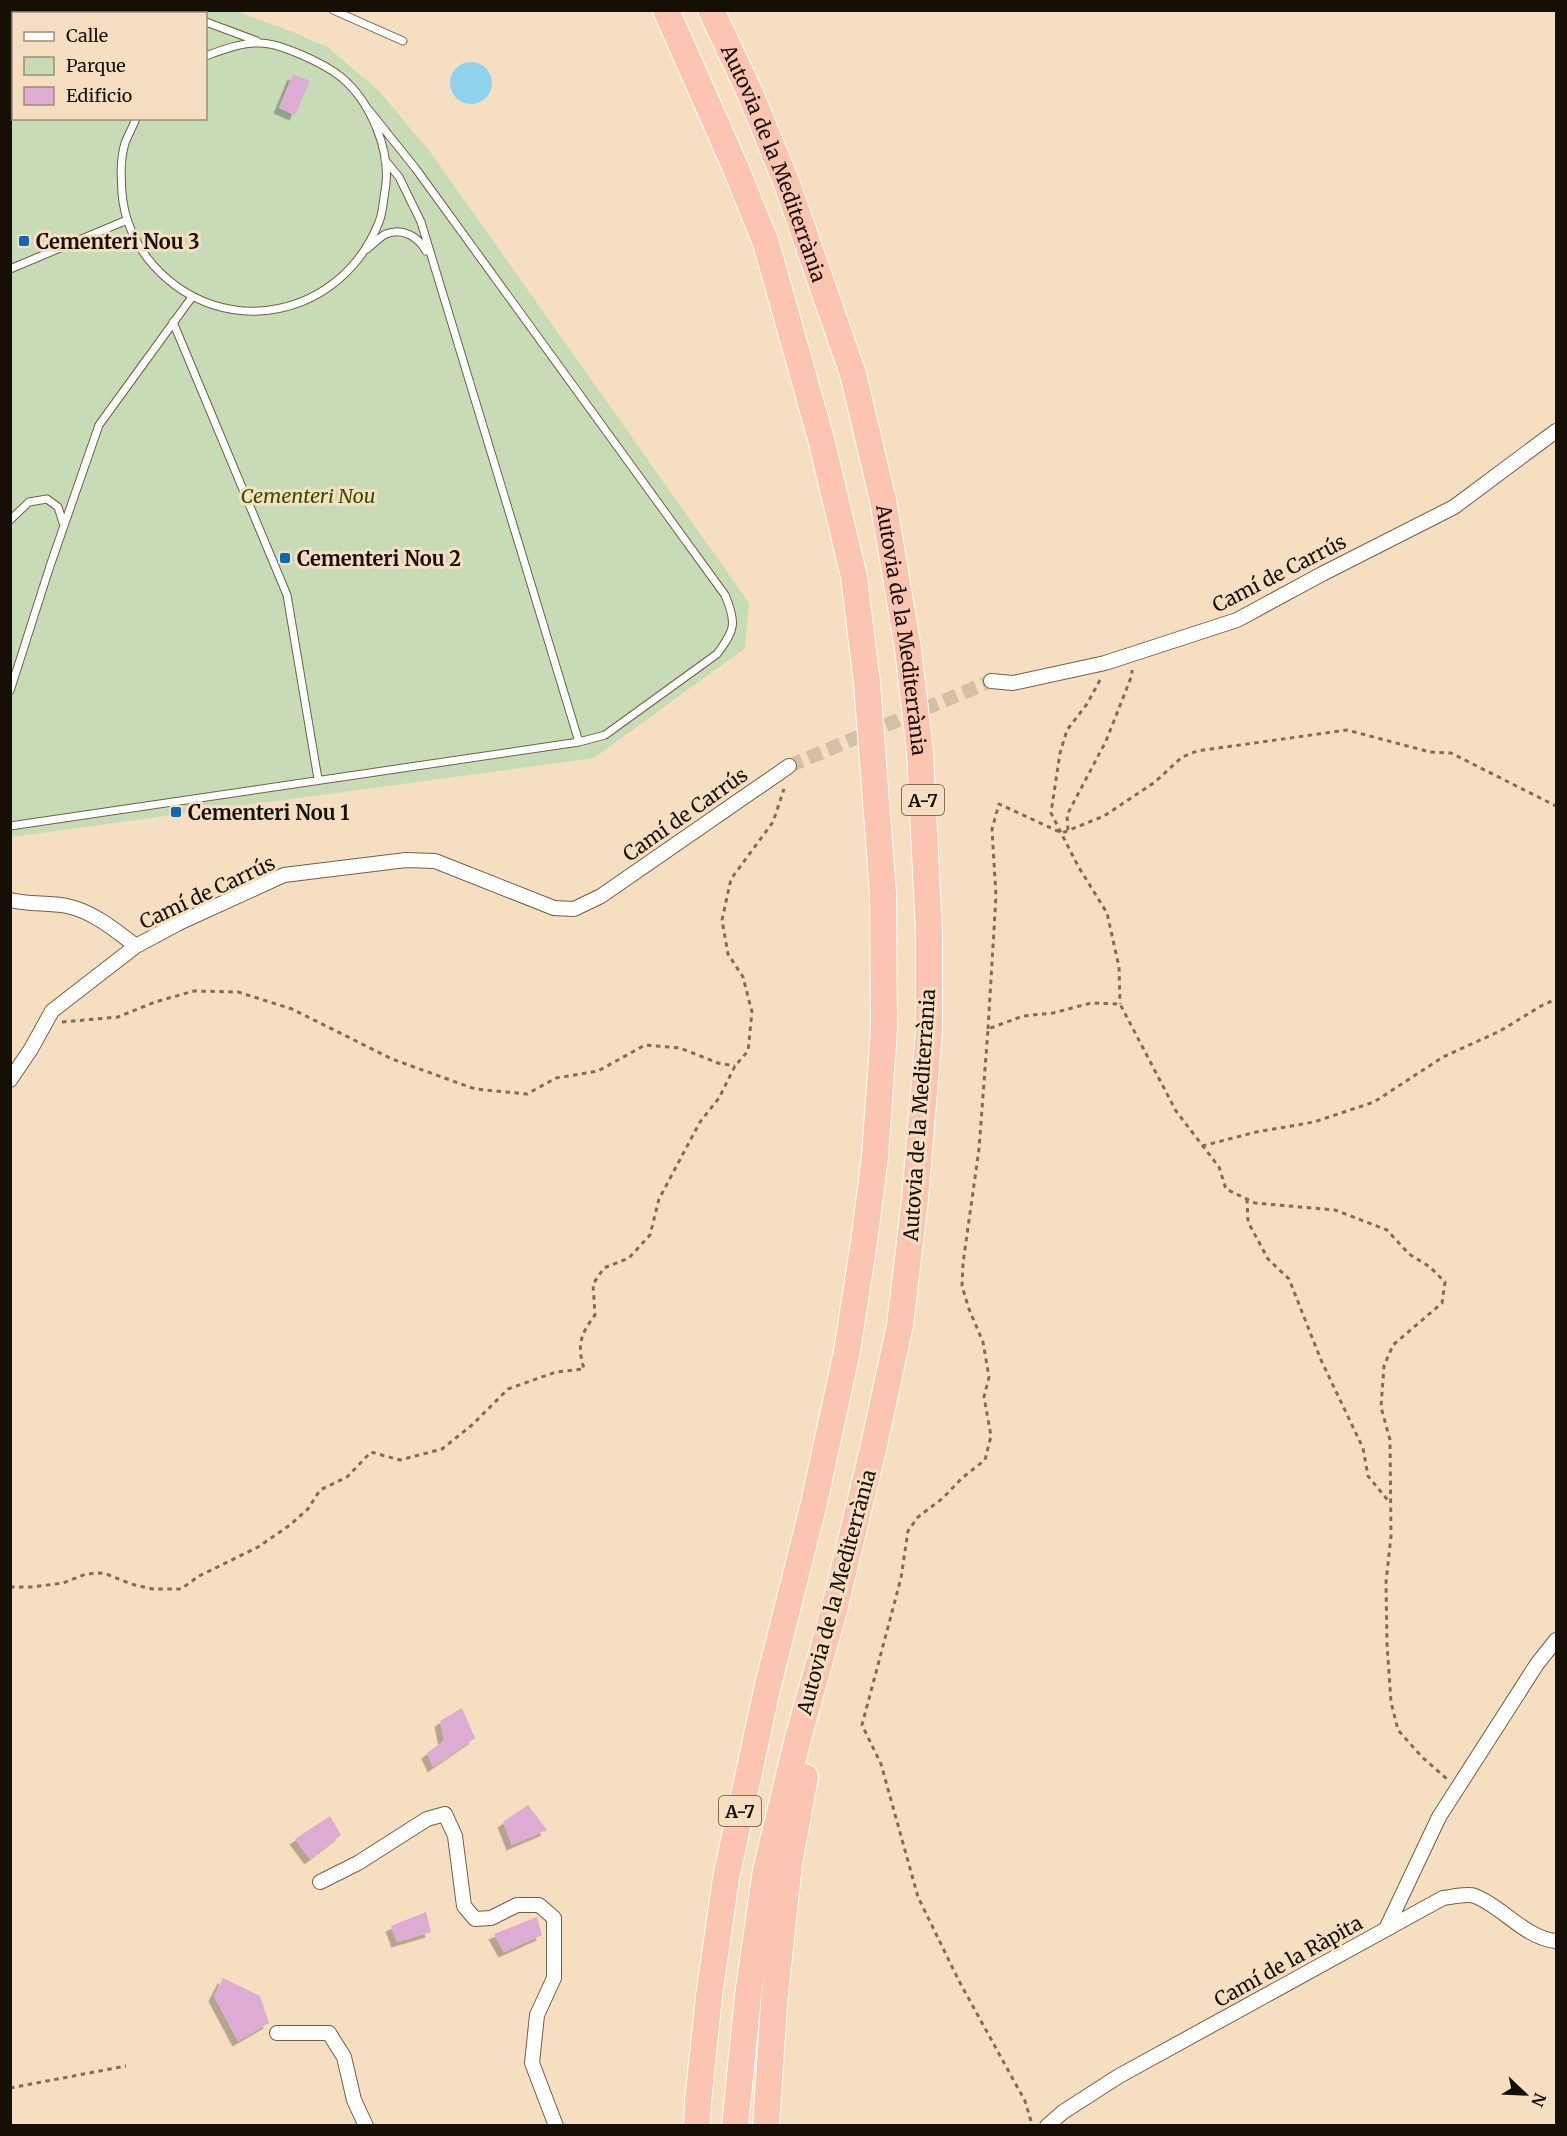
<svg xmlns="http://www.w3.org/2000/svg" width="1567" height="2136" font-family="Merriweather,serif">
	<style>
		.green { fill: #c7dcb6; fill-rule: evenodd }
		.water { fill: #8fd3ef }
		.building { fill: #ddabd4; filter: url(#shadow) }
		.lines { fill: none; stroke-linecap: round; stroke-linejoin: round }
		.minor-tunnel { stroke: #d4c0a4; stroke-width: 14; stroke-dasharray: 14 7; stroke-linecap: butt }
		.service-casing { stroke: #735f44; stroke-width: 9 }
		.minor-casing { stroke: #735f44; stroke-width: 16 }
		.motorway-casing { stroke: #fff; stroke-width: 28 }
		.path { stroke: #7d6e5b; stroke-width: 3; stroke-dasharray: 4.5 4.5; stroke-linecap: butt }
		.service { stroke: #fff; stroke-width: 7 }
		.minor { stroke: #fff; stroke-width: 14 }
		.motorway { stroke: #fbc5b1; stroke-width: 26 }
		.poi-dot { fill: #0b6ab6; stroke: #f6dfc0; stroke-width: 2 }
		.labels { text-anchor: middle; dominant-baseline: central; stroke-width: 6; stroke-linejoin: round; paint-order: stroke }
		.shield { fill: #f6dfc0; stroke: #594d3d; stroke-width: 1.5 }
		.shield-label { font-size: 18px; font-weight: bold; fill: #160f05 }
		.street-label { font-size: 20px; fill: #160f05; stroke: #f6dfc0 }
		.poi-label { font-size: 20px; font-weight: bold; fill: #160f05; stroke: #f6dfc0; text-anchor: start }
		.park-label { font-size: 20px; font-style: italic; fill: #305100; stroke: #f6dfc0 }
	</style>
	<defs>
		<filter id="shadow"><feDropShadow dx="-5.5" dy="5.5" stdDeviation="0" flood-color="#0004"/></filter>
	</defs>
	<rect width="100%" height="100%" fill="#f6dfc0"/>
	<path class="green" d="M10 11H236L293 32 329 48 379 91 431 153 749 603 745 648 594 758 11 837ZM14 14H206V118H14Z"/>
	<path class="water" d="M450 83a21 21 0 1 1 42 0a21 21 0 1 1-42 0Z"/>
	<path class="building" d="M293 74 310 81 295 115 279 108Z
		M462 1708 475 1738 433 1767 427 1753 444 1741 440 1721Z
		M528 1805 547 1830 512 1845 503 1822Z
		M330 1816 341 1835 310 1859 295 1839Z
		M426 1912 431 1932 397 1942 391 1926Z
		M537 1917 542 1935 504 1952 494 1934Z
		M223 1978 260 1996 269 2023 238 2041 214 1996Z"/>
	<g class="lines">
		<path class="minor-tunnel" d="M789 766 991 681"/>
		<defs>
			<path id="service" d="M177 10 185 14
				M333 10 403 41
				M206 22 257 41
				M136 118C133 127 128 135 125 143 120 160 121 176 122 193 124 220 136 246 154 266 224 343 342 317 379 222 383 213 383 201 385 191 392 152 371 102 341 77 325 64 279 42 258 43 240 43 222 50 206 56
				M385 160 399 177 421 222 579 742
				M367 249C373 245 379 237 386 234 403 227 418 237 426 251
				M10 269 127 220
				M173 322 287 595 318 779
				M10 520 29 502 47 499 58 507 64 526
				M10 691 50 566 99 425 192 297
				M10 826 579 742 605 735 717 654C735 630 737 623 725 595L416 169 368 109"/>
			<path id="minor" d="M991 681 1013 683 1105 663 1237 620 1322 574 1454 507 1556 431
				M10 900C29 905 49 902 67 906 94 912 115 930 136 946
				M10 1080 31 1049 52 1011 136 946 179 923 284 875 406 860 435 861 554 908 574 909 601 896 789 766
				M320 1882 358 1863 427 1819 445 1814 455 1836 464 1906 475 1919 491 1918 517 1905H539L554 1918V1978L537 2015 532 2063 556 2126
				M1386 1929 1439 1817 1537 1664 1556 1640
				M277 2033H329L344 2057 354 2100 366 2126
				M1047 2126 1063 2112 1119 2076 1443 1898C1452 1897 1467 1893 1475 1896 1503 1907 1525 1938 1556 1941"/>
			<g id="motorway">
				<path d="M666 10 734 164 766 243 821 439 854 577 867 683 883 893 884 1029 875 1156 864 1242 847 1351 814 1503 768 1685 726 1878 709 1996 698 2102 697 2126"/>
				<path id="s1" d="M711 10 750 93 787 184 853 374 883 500 908 649 920 752 929 933V1031L915 1199 900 1325 874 1445 833 1614 798 1738 766 1870 748 1995 735 2126"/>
				<path d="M766 2126 774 2003 789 1864 805 1777"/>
			</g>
		</defs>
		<use href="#service" class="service-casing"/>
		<use href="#minor" class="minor-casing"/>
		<use href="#motorway" class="motorway-casing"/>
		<path class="path" d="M1100 680 1087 704 1067 730 1060 753 1051 813 1078 866 1107 913 1119 967 1120 1004
			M1068 830 1067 815 1106 741 1132 675V670
			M62 1022 118 1017 155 1002 194 991 238 992 292 1009 392 1059 475 1089 527 1094 556 1078 598 1071 645 1045 680 1048 718 1063 735 1066
			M988 1029 996 896 992 829 999 804 1062 833 1104 816 1155 782 1182 757 1197 751 1347 730 1430 752 1451 753 1556 806
			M1202 1146 1256 1132 1314 1122 1374 1102 1443 1057 1500 1031 1541 1006 1556 999
			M1247 1199 1248 1222 1268 1259 1289 1279 1321 1360 1363 1448 1368 1476 1390 1503
			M10 1587H32L63 1583 86 1574 104 1573 131 1584 153 1589H181L199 1576 258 1547 290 1525 308 1509 320 1490 347 1477 371 1452 400 1460 442 1449 472 1425 508 1389 556 1372 584 1369C577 1345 580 1335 595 1315L593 1284 604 1268 629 1258 650 1235 659 1199 700 1122 719 1098 735 1066 748 1051 752 1012 743 977 728 954 722 920 731 879 773 822 784 789
			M10 2088 126 2066
			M1031 2121 1025 2101 959 1981 918 1897 881 1764 862 1725 901 1578 908 1531 918 1517 943 1498 962 1478 985 1460 991 1436 984 1397 989 1377 983 1342 969 1309 962 1286 963 1263 979 1149 988 1029 1023 1016 1053 1013 1091 1003 1120 1004 1176 1111 1219 1167 1226 1189 1255 1203 1335 1210 1387 1230 1409 1254 1430 1267 1445 1282 1442 1303 1393 1345 1384 1366 1381 1407 1390 1440 1391 1536 1386 1582 1387 1644 1391 1702 1398 1730 1422 1757 1447 1779"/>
		<use href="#service" class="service"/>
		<use href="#minor" class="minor"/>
		<use href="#motorway" class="motorway"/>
	</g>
	<g class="poi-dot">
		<rect x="18" y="235" width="12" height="12" rx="3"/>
		<rect x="279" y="552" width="12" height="12" rx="3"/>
		<rect x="170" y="806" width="12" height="12" rx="3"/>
	</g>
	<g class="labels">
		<g class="shield">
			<rect x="902" y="785" width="42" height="30" rx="4.5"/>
			<rect x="719" y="1796" width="42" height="30" rx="4.5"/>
		</g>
		<g class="shield-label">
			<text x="923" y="800">A-7</text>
			<text x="740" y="1811">A-7</text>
		</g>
		<g class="street-label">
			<text stroke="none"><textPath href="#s1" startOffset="166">Autovia de la Mediterrània</textPath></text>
			<text transform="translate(1279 573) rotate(-27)">Camí de Carrús</text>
			<text stroke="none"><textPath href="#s1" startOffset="652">Autovia de la Mediterrània</textPath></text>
			<text transform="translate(685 814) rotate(-35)">Camí de Carrús</text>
			<text transform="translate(207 892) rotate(-25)">Camí de Carrús</text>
			<text transform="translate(919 1115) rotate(-86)">Autovia de la Mediterrània</text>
			<text transform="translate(836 1592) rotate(-75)">Autovia de la Mediterrània</text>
			<text transform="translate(1288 1961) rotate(-29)">Camí de la Ràpita</text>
		</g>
		<g class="poi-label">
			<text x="36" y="241">Cementeri Nou 3</text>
			<text x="297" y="558">Cementeri Nou 2</text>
			<text x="188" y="812">Cementeri Nou 1</text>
		</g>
		<g class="park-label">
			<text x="308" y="495">Cementeri Nou</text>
		</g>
	</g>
	<rect width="1567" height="2136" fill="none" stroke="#160f05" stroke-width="24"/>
	<rect x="12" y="12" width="195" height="108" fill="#f6dfc0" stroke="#9c8c75" stroke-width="1.5"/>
	<rect x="24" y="32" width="30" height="9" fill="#ffffff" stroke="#9c8c75" stroke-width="1.5"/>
	<text x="66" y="42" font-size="18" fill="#160f05">Calle</text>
	<rect x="24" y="57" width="30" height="18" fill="#c7dcb6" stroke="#9c8c75" stroke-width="1.5"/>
	<text x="66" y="72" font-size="18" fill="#160f05">Parque</text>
	<rect x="24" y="87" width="30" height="18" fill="#ddabd4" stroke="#9c8c75" stroke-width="1.5"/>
	<text x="66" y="102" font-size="18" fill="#160f05">Edificio</text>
	<g transform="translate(1525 2094) rotate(113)" stroke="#f6dfc0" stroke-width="4.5" paint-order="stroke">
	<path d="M0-4.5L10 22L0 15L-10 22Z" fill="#160f05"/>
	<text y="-9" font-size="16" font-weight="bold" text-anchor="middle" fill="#160f05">N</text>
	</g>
</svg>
